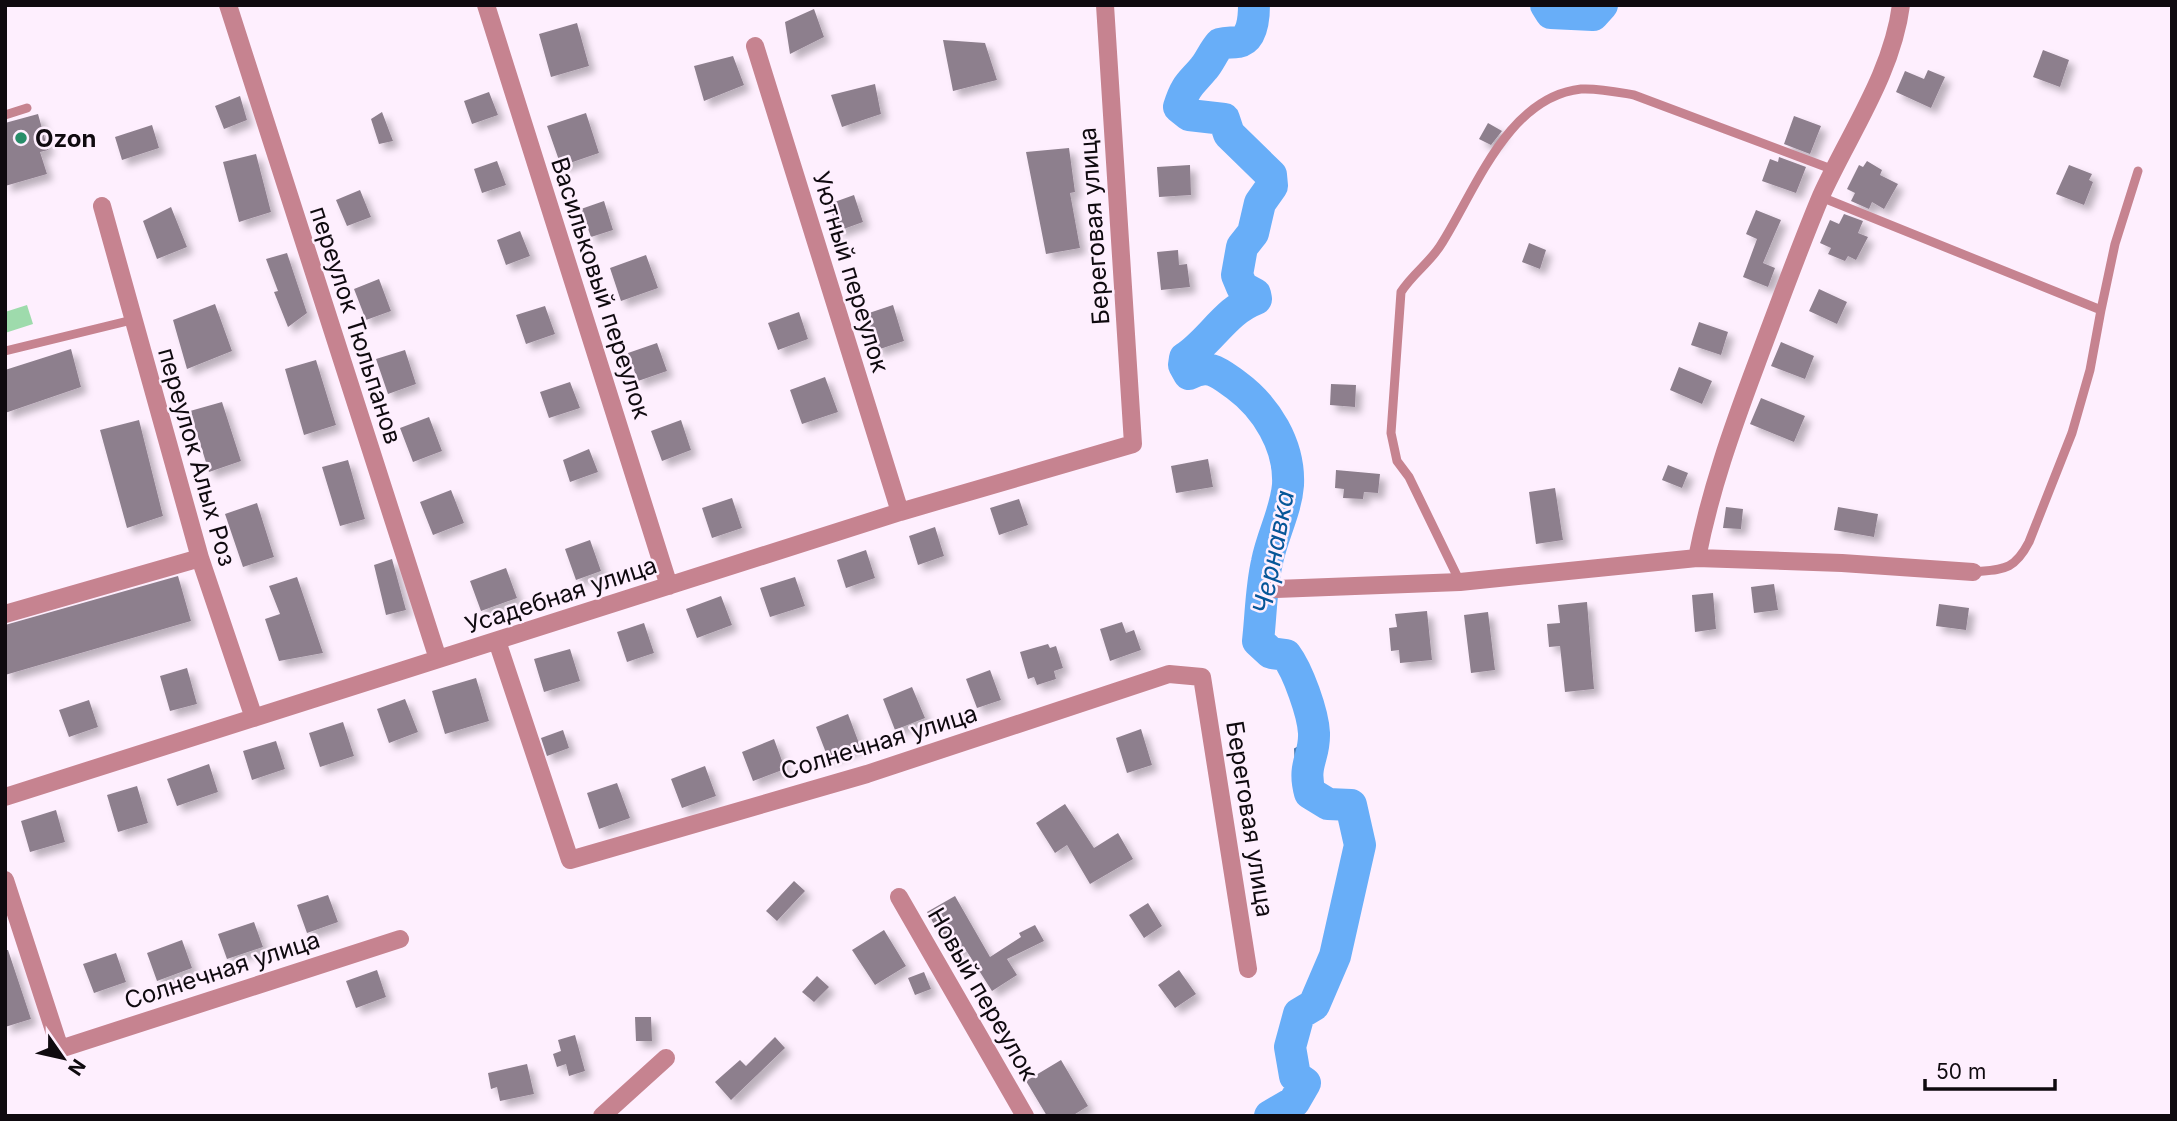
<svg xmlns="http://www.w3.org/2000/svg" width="2177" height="1121" font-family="Inter,sans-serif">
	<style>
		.green { fill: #9edbac }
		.water { fill: #68aef8; stroke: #4d7db2; stroke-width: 2 }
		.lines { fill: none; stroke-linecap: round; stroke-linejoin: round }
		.river { stroke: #68aef8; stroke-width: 32 }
		.building { fill: #8d7f8d; filter: url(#shadow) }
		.service { stroke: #c68390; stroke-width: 9 }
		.minor { stroke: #c68390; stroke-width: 18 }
		.poi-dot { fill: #288d69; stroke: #feeffe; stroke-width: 2.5 }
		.labels { text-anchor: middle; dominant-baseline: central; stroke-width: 5; stroke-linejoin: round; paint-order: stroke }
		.poi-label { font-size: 24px; font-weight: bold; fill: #0f0a0f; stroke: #feeffe; text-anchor: start }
		.street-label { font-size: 24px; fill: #0f0a0f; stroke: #feeffe }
		.water-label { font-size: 26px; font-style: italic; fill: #065698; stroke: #feeffe }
	</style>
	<defs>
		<filter id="shadow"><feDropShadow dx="6" dy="6" stdDeviation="3.5" flood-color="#0004"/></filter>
	</defs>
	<rect width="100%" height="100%" fill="#feeffe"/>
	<path class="green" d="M27 305 33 324 5 333V312Z"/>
	<path class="water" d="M1314 739 1320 752 1319 763 1301 770 1296 767 1295 749Z
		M1340 892a11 11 0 1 1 22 0a11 11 0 1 1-22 0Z"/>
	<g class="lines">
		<path class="river" d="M1254 5C1254 17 1253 39 1238 42 1231 43 1227 42 1220 44 1213 52 1210 61 1204 68 1191 84 1186 84 1179 107L1189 115 1224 119 1229 134 1271 175 1272 186 1260 203 1253 233 1242 247 1237 275 1242 287 1255 294 1256 299C1226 310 1210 342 1185 358L1184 365 1189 374C1209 363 1219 373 1236 385 1266 407 1290 445 1288 485 1286 511 1272 536 1267 562 1261 588 1261 615 1258 641L1271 653 1286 655C1298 671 1313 713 1314 733 1315 758 1302 764 1310 793L1328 804 1351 805 1360 845 1335 956 1314 1005 1299 1014 1290 1047 1295 1076 1305 1083 1294 1102 1270 1116
			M1546 5 1551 13 1593 15 1602 5"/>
	</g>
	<path class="building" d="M814 9 824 37 790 54 785 22Z
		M577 23 589 66 551 77 539 34Z
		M943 40 985 43 997 80 953 91Z
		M2043 50 2069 60 2060 87 2033 77Z
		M733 56 744 85 704 101 694 66Z
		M1928 70 1945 77 1931 108 1896 92 1905 71 1924 79Z
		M875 84 881 114 842 127 831 95Z
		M489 92 498 115 472 124 464 101Z
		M240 96 247 120 224 129 215 106Z
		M382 112 393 141 379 144 371 119Z
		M586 113 599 153 561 166 547 126Z
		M38 114 48 150 40 152 47 174 5 186V123Z
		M1794 116 1821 126 1810 154 1784 144Z
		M1488 123 1502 131 1491 145 1479 139Z
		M152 125 159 148 122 160 115 137Z
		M1069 148 1075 192 1070 193 1080 248 1046 254 1026 152Z
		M256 154 271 212 239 222 223 162Z
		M1779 157 1806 167 1796 193 1762 181 1770 159 1778 162Z
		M497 161 506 185 482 193 474 169Z
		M1867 161 1882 170 1880 175 1898 184 1884 209 1872 202 1869 209 1851 201 1855 193 1847 189 1859 165 1863 167Z
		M1190 165 1191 195 1159 197 1157 167Z
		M2069 165 2092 174 2089 180 2093 182 2084 205 2056 194Z
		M360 190 371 217 347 226 336 200Z
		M854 195 863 222 838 231 829 204Z
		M604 201 613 230 591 237 581 209Z
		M171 207 187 247 157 259 143 221Z
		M1756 210 1781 220 1763 263 1775 268 1768 287 1743 277 1757 239 1746 234Z
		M1844 214 1863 221 1858 233 1868 237 1856 260 1848 256 1845 261 1828 254 1831 248 1820 243 1830 220 1839 224Z
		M520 231 530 256 506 265 497 240Z
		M1529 243 1546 250 1540 269 1522 262Z
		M1178 250 1179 265 1187 264 1190 287 1161 290 1157 252Z
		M287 253 307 313 288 327 274 292 278 291 266 259Z
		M646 255 658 288 621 301 610 268Z
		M379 279 391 311 366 320 354 289Z
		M1819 289 1847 302 1837 324 1809 311Z
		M215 304 232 351 187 369 173 320Z
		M893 305 904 341 877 350 866 314Z
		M545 306 555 334 526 344 516 315Z
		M799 312 808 339 778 350 768 323Z
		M1699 322 1728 332 1721 355 1691 345Z
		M1781 342 1814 356 1805 379 1771 366Z
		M657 343 667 371 638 381 628 353Z
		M71 349 81 387 5 413V370Z
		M405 350 416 384 388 394 376 359Z
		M316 360 336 425 304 435 285 369Z
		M1679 367 1712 381 1702 404 1670 390Z
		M825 377 838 412 802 424 790 390Z
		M570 382 580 408 549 418 540 392Z
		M1331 384 1356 385 1355 407 1330 405Z
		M1761 398 1805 416 1794 442 1750 424Z
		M222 402 241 461 209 472 190 411Z
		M429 417 442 451 413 462 400 428Z
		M139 420 163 516 127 528 100 430Z
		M681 420 691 450 662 461 651 431Z
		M589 449 598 472 570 482 563 460Z
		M1208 459 1213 487 1176 493 1171 466Z
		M348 460 365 519 340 526 322 467Z
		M1668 465 1688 473 1682 488 1662 480Z
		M1336 470 1380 474 1378 493 1364 492 1363 499 1343 498 1344 489 1335 488Z
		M1555 488 1563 540 1536 544 1529 492Z
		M451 490 464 523 433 535 420 502Z
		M732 498 742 528 712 538 702 508Z
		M1019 499 1028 525 999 535 990 508Z
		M257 503 274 557 243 567 225 514Z
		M1726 507 1743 509 1741 529 1723 528Z
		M1838 507 1878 514 1874 537 1834 530Z
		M935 527 944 556 918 565 909 536Z
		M590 540 601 571 576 580 565 549Z
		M866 550 875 578 846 588 837 560Z
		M392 559 406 610 386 615 374 565Z
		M506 568 517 598 481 611 470 581Z
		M178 576 191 621 5 675V625Z
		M297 577 323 653 279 661 265 619 280 614 269 586Z
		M795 577 805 606 770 617 760 588Z
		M1774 584 1778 610 1754 613 1751 587Z
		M1713 593 1716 629 1695 632 1692 595Z
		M721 596 732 625 697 638 686 609Z
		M1587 602 1594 689 1565 692 1560 646 1549 647 1547 624 1560 623 1558 605Z
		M1939 604 1969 608 1966 630 1936 626Z
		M1427 611 1432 660 1400 663 1399 650 1391 651 1389 628 1397 627 1395 614Z
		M1488 612 1495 670 1471 673 1464 615Z
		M1122 622 1126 633 1134 630 1141 650 1110 661 1100 629Z
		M644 623 654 653 627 662 617 632Z
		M1048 644 1050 648 1056 646 1063 668 1054 671 1056 679 1037 685 1034 677 1028 679 1020 652Z
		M570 649 580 681 544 692 534 659Z
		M187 668 197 704 170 711 160 676Z
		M990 670 1001 700 977 708 966 679Z
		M476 678 489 721 445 734 432 691Z
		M912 687 925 718 895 730 883 699Z
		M405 699 418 732 389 743 377 709Z
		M89 700 98 727 69 737 59 710Z
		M848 714 860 746 828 758 816 727Z
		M343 722 354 756 320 767 309 733Z
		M1141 729 1152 765 1127 773 1116 738Z
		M563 730 569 748 547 756 541 738Z
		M774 739 785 769 753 781 742 752Z
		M276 741 285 769 252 780 243 751Z
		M209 764 218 792 177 806 167 779Z
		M705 766 716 796 682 808 671 779Z
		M617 783 630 818 599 829 587 793Z
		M137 786 148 823 118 832 107 795Z
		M1065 804 1094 848 1118 833 1133 859 1090 884 1067 845 1055 853 1036 823Z
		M56 810 65 842 30 852 21 821Z
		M794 881 805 891 777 921 766 911Z
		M328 895 338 922 307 933 297 905Z
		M955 896 990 957 1021 937 1019 933 1035 925 1044 941 1007 959 1017 975 992 991 964 947 951 954 927 912Z
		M1148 903 1162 926 1144 938 1129 915Z
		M254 922 263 947 227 959 218 934Z
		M884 930 906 966 875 985 852 950Z
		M182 940 192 968 157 981 147 953Z
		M5 950H8L31 1019 5 1027Z
		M116 953 126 982 94 993 83 964Z
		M377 970 386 997 356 1008 346 981Z
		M1179 970 1196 994 1175 1008 1158 985Z
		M924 972 931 989 915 995 908 978Z
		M817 976 829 987 814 1002 802 992Z
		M635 1017H651L652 1041H636Z
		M575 1035 585 1071 569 1076 566 1064 557 1067 553 1054 561 1051 558 1040Z
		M775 1037 785 1048 731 1100 715 1082 740 1060 746 1066Z
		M1061 1060 1088 1106 1072 1116H1047L1026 1081Z
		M527 1064 534 1094 500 1101 497 1087 491 1089 488 1073Z"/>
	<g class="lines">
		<path class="service" d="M5 115 27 108
			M1821 197 2101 310 2115 244 2138 171
			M5 351 132 320
			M1973 572C2003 569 2014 571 2029 542L2072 433 2090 370 2101 310
			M1460 582 1409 477 1397 461 1391 433 1401 292C1413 273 1431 262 1442 243 1476 189 1508 97 1581 89 1599 88 1617 92 1634 95L1834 170"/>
		<path class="minor" d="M228 5 438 659
			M486 5 669 586
			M755 46 900 512
			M102 206 200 558 254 718
			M1697 558C1710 491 1732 429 1756 365 1777 309 1798 251 1821 196 1849 134 1892 74 1901 5
			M1276 589 1460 582 1697 558 1842 563 1973 572
			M5 614 200 558
			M497 641 570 860 867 774 1169 674 1202 677 1248 969
			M5 797 900 512 1133 444 1105 5
			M5 880 60 1049 400 939
			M899 897 1025 1116
			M602 1116 666 1058"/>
	</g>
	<circle class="poi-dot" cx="21" cy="138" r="7"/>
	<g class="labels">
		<g class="poi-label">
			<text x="35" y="138">Ozon</text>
		</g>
		<g class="street-label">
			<text transform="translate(1094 226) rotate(-94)">Береговая улица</text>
			<text transform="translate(851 272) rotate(73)">Уютный переулок</text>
			<text transform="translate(601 288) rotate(72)">Васильковый переулок</text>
			<text transform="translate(356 325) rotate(72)">переулок Тюльпанов</text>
			<text transform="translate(197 457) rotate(74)">переулок Алых Роз</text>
			<text transform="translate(561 595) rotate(-18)">Усадебная улица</text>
			<text transform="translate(879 742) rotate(-17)">Солнечная улица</text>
			<text transform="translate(1250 819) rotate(81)">Береговая улица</text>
			<text transform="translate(222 970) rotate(-18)">Солнечная улица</text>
			<text transform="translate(983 994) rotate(60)">Новый переулок</text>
		</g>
		<g class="water-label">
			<text transform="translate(1273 552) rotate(-79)">Чернавка</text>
		</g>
	</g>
	<rect width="2177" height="1121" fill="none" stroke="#0f0a0f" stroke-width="14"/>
	<g transform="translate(63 1058) rotate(124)" stroke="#feeffe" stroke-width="5" paint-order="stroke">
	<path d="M0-5L12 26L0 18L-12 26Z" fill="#0f0a0f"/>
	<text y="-10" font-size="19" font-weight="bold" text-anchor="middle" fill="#0f0a0f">N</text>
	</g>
	<path d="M1925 1079v10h130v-10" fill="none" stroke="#0f0a0f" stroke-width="3.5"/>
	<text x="1936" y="1079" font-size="21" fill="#0f0a0f" stroke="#feeffe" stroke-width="5" paint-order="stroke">50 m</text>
</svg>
